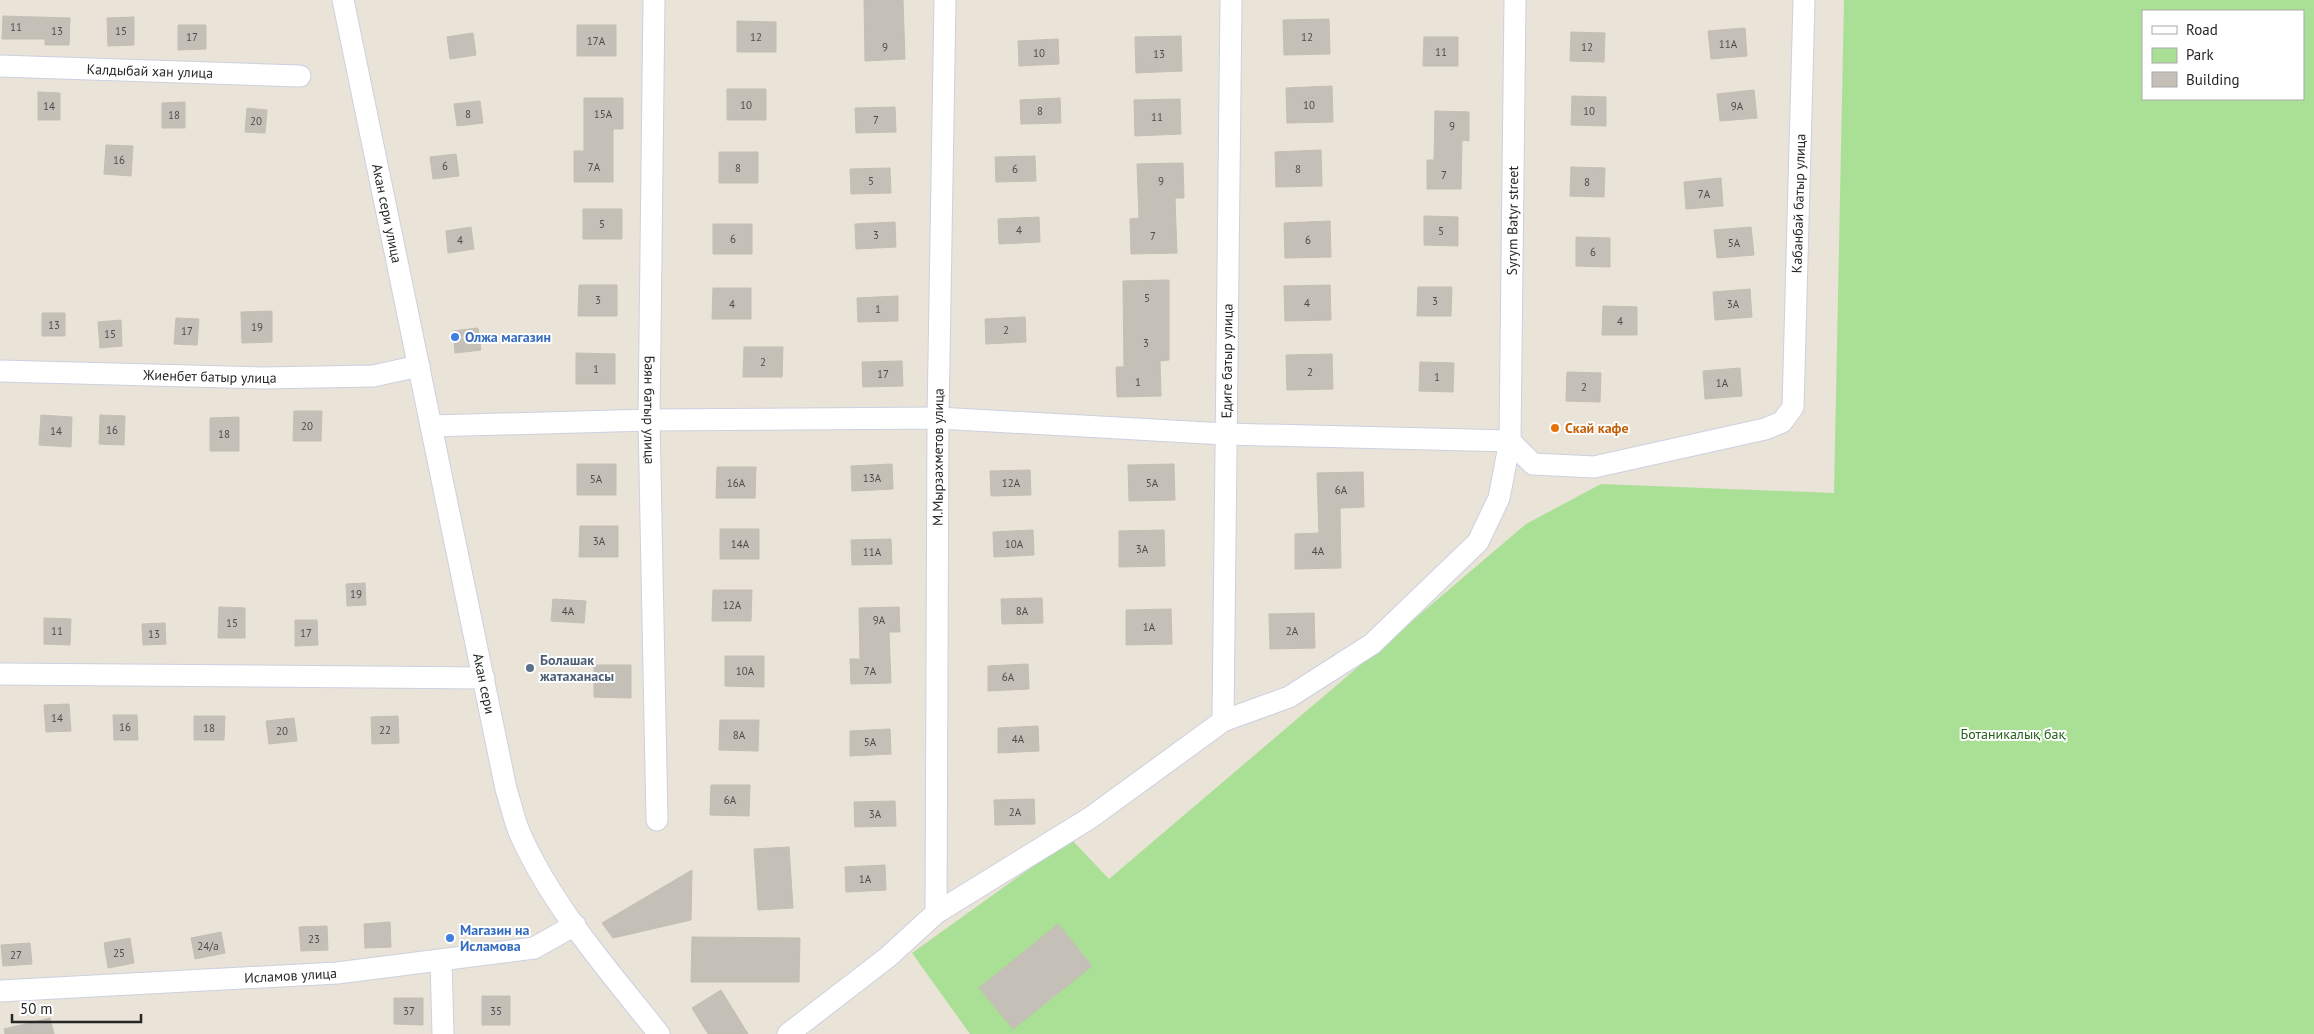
<svg xmlns="http://www.w3.org/2000/svg" width="2314" height="1034" font-family="'PT Sans',sans-serif">
	<style>
		.green { fill: #aae095; fill-rule: evenodd }
		.building { fill: #c4c0b8; stroke: #c4bfb2 }
		.lines { fill: none; stroke-linecap: round; stroke-linejoin: round }
		.minor-casing { stroke: #cdd0e0; stroke-width: 23 }
		.minor { stroke: #fff; stroke-width: 21 }
		.shop-dot { fill: #3f7fe0; stroke: #fff; stroke-width: 2 }
		.food-dot { fill: #e8710a; stroke: #fff; stroke-width: 2 }
		.service-dot { fill: #5c6f8a; stroke: #fff; stroke-width: 2 }
		.labels { text-anchor: middle; dominant-baseline: central; stroke-width: 4; stroke-linejoin: round; paint-order: stroke }
		.number-label { font-size: 11px; fill: #4e4d4b }
		.street-label { font-size: 14px; fill: #272727; stroke: #fff }
		.shop-label { font-size: 14px; font-weight: bold; fill: #366cbe; stroke: #fff; text-anchor: start }
		.food-label { font-size: 14px; font-weight: bold; fill: #c56008; stroke: #fff; text-anchor: start }
		.service-label { font-size: 14px; font-weight: bold; fill: #4e5e75; stroke: #fff; text-anchor: start }
		.park-label { font-size: 14px; fill: #25601a; stroke: #fff }
	</style>
	<rect width="100%" height="100%" fill="#e9e3d8"/>
	<path class="green" d="M1844 0H2314V1034H970L912 953 1071 839 1109 879 1526 524 1601 484 1834 493ZM2143 11H2303V99H2143Z"/>
	<path class="building" d="M864 0H903L905 59 865 61Z
		M3 16 70 18 69 45H45V39H2Z
		M134 17V45L108 46 107 18Z
		M1329 19 1330 54 1284 55 1283 20Z
		M737 21 776 22V52H737Z
		M178 25H206V49L178 50Z
		M577 25H616V56H577Z
		M1745 28 1747 56 1711 59 1708 31Z
		M1571 32 1605 33 1604 62 1570 61Z
		M473 33 476 55 450 59 447 37Z
		M1181 36 1182 71 1136 73 1135 37Z
		M1424 37H1458V66H1423Z
		M1058 39 1059 64 1019 66 1018 41Z
		M1332 86 1333 122 1287 123 1286 88Z
		M727 89H766V120H727Z
		M1754 90 1757 118 1720 121 1717 94Z
		M38 92 60 93V120H38Z
		M1572 96 1606 97V126L1571 125Z
		M584 98H623V129H613V182H574V151H584Z
		M1060 98 1061 123 1021 124 1020 100Z
		M1180 99 1181 134 1135 136 1134 100Z
		M480 101 483 123 457 126 454 104Z
		M185 102V128H162V103Z
		M895 107 896 132 856 133 855 108Z
		M247 108 267 110 265 133 245 132Z
		M1435 111 1469 112V141L1462 140 1461 189H1427V160H1434Z
		M106 145 133 146 131 176 104 174Z
		M1321 150 1322 186 1276 187 1275 152Z
		M719 152H758V183H719Z
		M456 154 459 176 433 179 430 157Z
		M1035 156 1036 181 996 182 995 157Z
		M1183 163 1184 198H1175L1177 253 1131 254 1130 219 1139 218 1137 164Z
		M1571 167 1605 168 1604 197 1570 196Z
		M890 168 891 193 851 194 850 169Z
		M1721 178 1723 206 1686 209 1684 182Z
		M583 209H622V239H583Z
		M1424 216 1458 217V246L1424 245Z
		M1039 217 1040 242 999 244 998 219Z
		M1330 221 1331 257 1285 258 1284 223Z
		M895 222 896 247 856 249 855 224Z
		M713 224H752V254H713Z
		M471 227 474 249 448 253 446 231Z
		M1751 227 1754 255 1717 258 1714 230Z
		M1576 237 1610 238V267L1576 266Z
		M1169 280V360L1160 361 1161 396 1117 397 1116 367H1124L1123 281Z
		M579 285H617V316H578Z
		M1330 285 1331 320 1285 321 1284 286Z
		M1418 287H1452L1451 316H1417Z
		M713 288H751V319H712Z
		M1750 289 1752 317 1715 320 1713 292Z
		M898 296V321L858 322 857 298Z
		M1603 306 1637 307V335H1602Z
		M272 311V342L242 343 241 312Z
		M42 313H65V336H42Z
		M1025 317 1026 342 986 344 985 319Z
		M176 318 199 319 197 345 174 344Z
		M121 320 122 346 100 348 98 322Z
		M478 328 481 350 455 353 453 331Z
		M744 347H783L782 377H743Z
		M576 353 615 354V384H576Z
		M1332 354 1333 389 1287 390 1286 355Z
		M902 361 903 386 863 387 862 362Z
		M1420 362 1454 363 1453 392 1419 391Z
		M1740 368 1742 396 1705 399 1703 371Z
		M1567 372 1601 373 1600 402 1566 401Z
		M294 411H322L321 441H293Z
		M41 415 72 417 71 447 39 445Z
		M100 415 125 416 124 445 99 444Z
		M239 417V451H210V418Z
		M577 464H616V495H577Z
		M892 464 893 489 852 491 851 466Z
		M1174 464 1175 500 1129 501 1128 465Z
		M717 467H756L755 498H716Z
		M1030 470 1031 495 991 496 990 471Z
		M1363 472 1364 507 1340 508 1341 568 1295 569V534L1319 533 1317 473Z
		M580 526H618V557H579Z
		M720 529H759V559H720Z
		M1033 530 1034 555 994 557 993 532Z
		M1164 530 1165 566 1119 567V531Z
		M891 539 892 564 852 565 851 540Z
		M365 583 366 605 347 606 346 584Z
		M713 590H752L751 621H712Z
		M1042 598 1043 623 1002 624 1001 599Z
		M553 599 586 601 584 623 551 621Z
		M219 607 245 608V638H218Z
		M899 607 900 632H889L891 683 851 684 850 659H860L859 608Z
		M1171 609 1172 644 1126 645V610Z
		M1314 613 1315 648 1270 649 1269 614Z
		M44 618 71 619 70 645 44 644Z
		M295 620H317L318 645 295 646Z
		M165 623 166 644 143 645 142 624Z
		M725 656H764V687L725 686Z
		M1028 664 1029 689 988 691V666Z
		M594 665H631V698L594 697Z
		M69 704 71 731 46 732 44 705Z
		M113 715H137L138 740H114Z
		M194 716H225L224 740H194Z
		M398 716 399 743 372 744 371 717Z
		M294 718 297 741 269 744 266 721Z
		M720 720H759L758 751 719 750Z
		M1038 726 1039 751 998 753V728Z
		M890 729 891 754 850 756V731Z
		M711 785H750L749 816 710 815Z
		M1034 799 1035 824 995 825 994 800Z
		M895 801 896 826 855 827 854 802Z
		M789 847 793 908 758 910 754 849Z
		M885 865 886 890 846 892 845 867Z
		M692 870 691 920 613 938 602 923Z
		M390 922 391 947 365 948 364 924Z
		M1058 924 1092 966 1013 1029 979 988Z
		M327 926 328 950 301 951 299 927Z
		M221 932 225 953 195 959 191 938Z
		M692 937 800 938 799 982H691Z
		M130 938 134 963 108 968 104 943Z
		M30 943 32 964 3 966 1 945Z
		M721 990 748 1034H708L692 1008Z
		M482 996H510V1025H482Z
		M394 998H423V1025L394 1024Z
		M50 1018 54 1034H5L4 1029Z"/>
	<g class="lines">
		<defs>
			<g id="minor">
				<path id="s1" d="M343 0 506 789C511 804 514 821 521 836 554 909 610 972 659 1034"/>
				<path id="s2" d="M654 0 649 420 657 820"/>
				<path id="s3" d="M0 66 300 76"/>
				<path id="s4" d="M0 371 262 378 373 376 419 366"/>
				<path id="s5" d="M431 426 649 420 938 418 1225 434 1510 441 1533 464 1594 467 1765 429 1782 422 1793 407 1804 0"/>
				<path d="M0 674 484 678"/>
				<path id="s6" d="M1223 721 1231 0"/>
				<path id="s7" d="M936 913 938 418 945 0"/>
				<path d="M441 960 443 1034"/>
				<path id="s8" d="M0 991 337 973 534 948 575 925"/>
				<path id="s9" d="M788 1034 888 957 936 913 1090 818 1223 721 1289 697 1372 644 1478 542 1499 498 1510 441 1515 0"/>
			</g>
		</defs>
		<use href="#minor" class="minor-casing"/>
		<use href="#minor" class="minor"/>
	</g>
	<g class="shop-dot">
		<circle cx="455" cy="337" r="5"/>
		<circle cx="450" cy="938" r="5"/>
	</g>
	<circle class="food-dot" cx="1555" cy="428" r="5"/>
	<circle class="service-dot" cx="530" cy="668" r="5"/>
	<g class="labels">
		<g class="number-label">
			<text x="16" y="27">11</text>
			<text x="57" y="31">13</text>
			<text x="121" y="31">15</text>
			<text x="192" y="37">17</text>
			<text x="756" y="37">12</text>
			<text x="1307" y="37">12</text>
			<text x="596" y="41">17А</text>
			<text x="1728" y="44">11А</text>
			<text x="885" y="47">9</text>
			<text x="1587" y="47">12</text>
			<text x="1441" y="52">11</text>
			<text x="1039" y="53">10</text>
			<text x="1159" y="54">13</text>
			<text x="746" y="105">10</text>
			<text x="1309" y="105">10</text>
			<text x="49" y="106">14</text>
			<text x="1737" y="106">9А</text>
			<text x="1040" y="111">8</text>
			<text x="1589" y="111">10</text>
			<text x="468" y="114">8</text>
			<text x="603" y="114">15А</text>
			<text x="174" y="115">18</text>
			<text x="1157" y="117">11</text>
			<text x="876" y="120">7</text>
			<text x="256" y="121">20</text>
			<text x="1452" y="126">9</text>
			<text x="119" y="160">16</text>
			<text x="445" y="166">6</text>
			<text x="594" y="167">7А</text>
			<text x="738" y="168">8</text>
			<text x="1015" y="169">6</text>
			<text x="1298" y="169">8</text>
			<text x="1444" y="175">7</text>
			<text x="871" y="181">5</text>
			<text x="1161" y="181">9</text>
			<text x="1587" y="182">8</text>
			<text x="1704" y="194">7А</text>
			<text x="602" y="224">5</text>
			<text x="1019" y="230">4</text>
			<text x="1441" y="231">5</text>
			<text x="876" y="235">3</text>
			<text x="1153" y="236">7</text>
			<text x="733" y="239">6</text>
			<text x="460" y="240">4</text>
			<text x="1308" y="240">6</text>
			<text x="1734" y="243">5А</text>
			<text x="1593" y="252">6</text>
			<text x="1147" y="298">5</text>
			<text x="598" y="300">3</text>
			<text x="1435" y="301">3</text>
			<text x="1307" y="303">4</text>
			<text x="732" y="304">4</text>
			<text x="1733" y="304">3А</text>
			<text x="878" y="309">1</text>
			<text x="1620" y="321">4</text>
			<text x="54" y="325">13</text>
			<text x="257" y="327">19</text>
			<text x="1006" y="330">2</text>
			<text x="187" y="331">17</text>
			<text x="110" y="334">15</text>
			<text x="1146" y="343">3</text>
			<text x="763" y="362">2</text>
			<text x="596" y="369">1</text>
			<text x="1310" y="372">2</text>
			<text x="883" y="374">17</text>
			<text x="1437" y="377">1</text>
			<text x="1138" y="382">1</text>
			<text x="1722" y="383">1А</text>
			<text x="1584" y="387">2</text>
			<text x="307" y="426">20</text>
			<text x="112" y="430">16</text>
			<text x="56" y="431">14</text>
			<text x="224" y="434">18</text>
			<text x="872" y="478">13А</text>
			<text x="596" y="479">5А</text>
			<text x="736" y="483">16А</text>
			<text x="1011" y="483">12А</text>
			<text x="1152" y="483">5А</text>
			<text x="1341" y="490">6А</text>
			<text x="599" y="541">3А</text>
			<text x="740" y="544">14А</text>
			<text x="1014" y="544">10А</text>
			<text x="1142" y="549">3А</text>
			<text x="1318" y="551">4А</text>
			<text x="872" y="552">11А</text>
			<text x="356" y="594">19</text>
			<text x="732" y="605">12А</text>
			<text x="568" y="611">4А</text>
			<text x="1022" y="611">8А</text>
			<text x="879" y="620">9А</text>
			<text x="232" y="623">15</text>
			<text x="1149" y="627">1А</text>
			<text x="57" y="631">11</text>
			<text x="1292" y="631">2А</text>
			<text x="306" y="633">17</text>
			<text x="154" y="634">13</text>
			<text x="745" y="671">10А</text>
			<text x="870" y="671">7А</text>
			<text x="1008" y="677">6А</text>
			<text x="57" y="718">14</text>
			<text x="125" y="727">16</text>
			<text x="209" y="728">18</text>
			<text x="385" y="730">22</text>
			<text x="282" y="731">20</text>
			<text x="739" y="735">8А</text>
			<text x="1018" y="739">4А</text>
			<text x="870" y="742">5А</text>
			<text x="730" y="800">6А</text>
			<text x="1015" y="812">2А</text>
			<text x="875" y="814">3А</text>
			<text x="865" y="879">1А</text>
			<text x="314" y="939">23</text>
			<text x="208" y="946">24/а</text>
			<text x="119" y="953">25</text>
			<text x="16" y="955">27</text>
			<text x="409" y="1011">37</text>
			<text x="496" y="1011">35</text>
		</g>
		<g class="street-label">
			<text stroke="none"><textPath href="#s3" startOffset="150">Калдыбай хан улица</textPath></text>
			<text stroke="none"><textPath href="#s5" startOffset="1589">Кабанбай батыр улица</textPath></text>
			<text stroke="none"><textPath href="#s1" startOffset="218">Акан сери улица</textPath></text>
			<text stroke="none"><textPath href="#s9" startOffset="1180">Syrym Batyr street</textPath></text>
			<text stroke="none"><textPath href="#s6" startOffset="360">Едиге батыр улица</textPath></text>
			<text stroke="none"><textPath href="#s4" startOffset="210">Жиенбет батыр улица</textPath></text>
			<text stroke="none"><textPath href="#s2" startOffset="410">Баян батыр улица</textPath></text>
			<text stroke="none"><textPath href="#s7" startOffset="456">М.Мырзахметов улица</textPath></text>
			<text stroke="none"><textPath href="#s1" startOffset="698">Акан сери</textPath></text>
			<text stroke="none"><textPath href="#s8" startOffset="291">Исламов улица</textPath></text>
		</g>
		<g class="shop-label">
			<text x="465" y="337">Олжа магазин</text>
			<text x="460" y="930">Магазин на<tspan x="460" dy="16">Исламова</tspan></text>
		</g>
		<g class="food-label">
			<text x="1565" y="428">Скай кафе</text>
		</g>
		<g class="service-label">
			<text x="540" y="660">Болашак<tspan x="540" dy="16">жатаханасы</tspan></text>
		</g>
		<g class="park-label">
			<text x="2013" y="734">Ботаникалық бақ</text>
		</g>
	</g>
	<rect x="2142" y="10" width="162" height="90" fill="#ffffff" stroke="#a9a9a9"/>
	<rect x="2152" y="26" width="25" height="8" fill="#ffffff" stroke="#a9a9a9"/>
	<text x="2186" y="35" font-size="15" fill="#272727">Road</text>
	<rect x="2152" y="48" width="25" height="15" fill="#aae095" stroke="#a9a9a9"/>
	<text x="2186" y="60" font-size="15" fill="#272727">Park</text>
	<rect x="2152" y="72" width="25" height="15" fill="#c4c0b8" stroke="#a9a9a9"/>
	<text x="2186" y="85" font-size="15" fill="#272727">Building</text>
	<path d="M12 1014v8h129v-8" fill="none" stroke="#272727" stroke-width="2.5"/>
	<text x="20" y="1014" font-size="15" fill="#272727" stroke="#ffffff" stroke-width="4" paint-order="stroke">50 m</text>
</svg>
